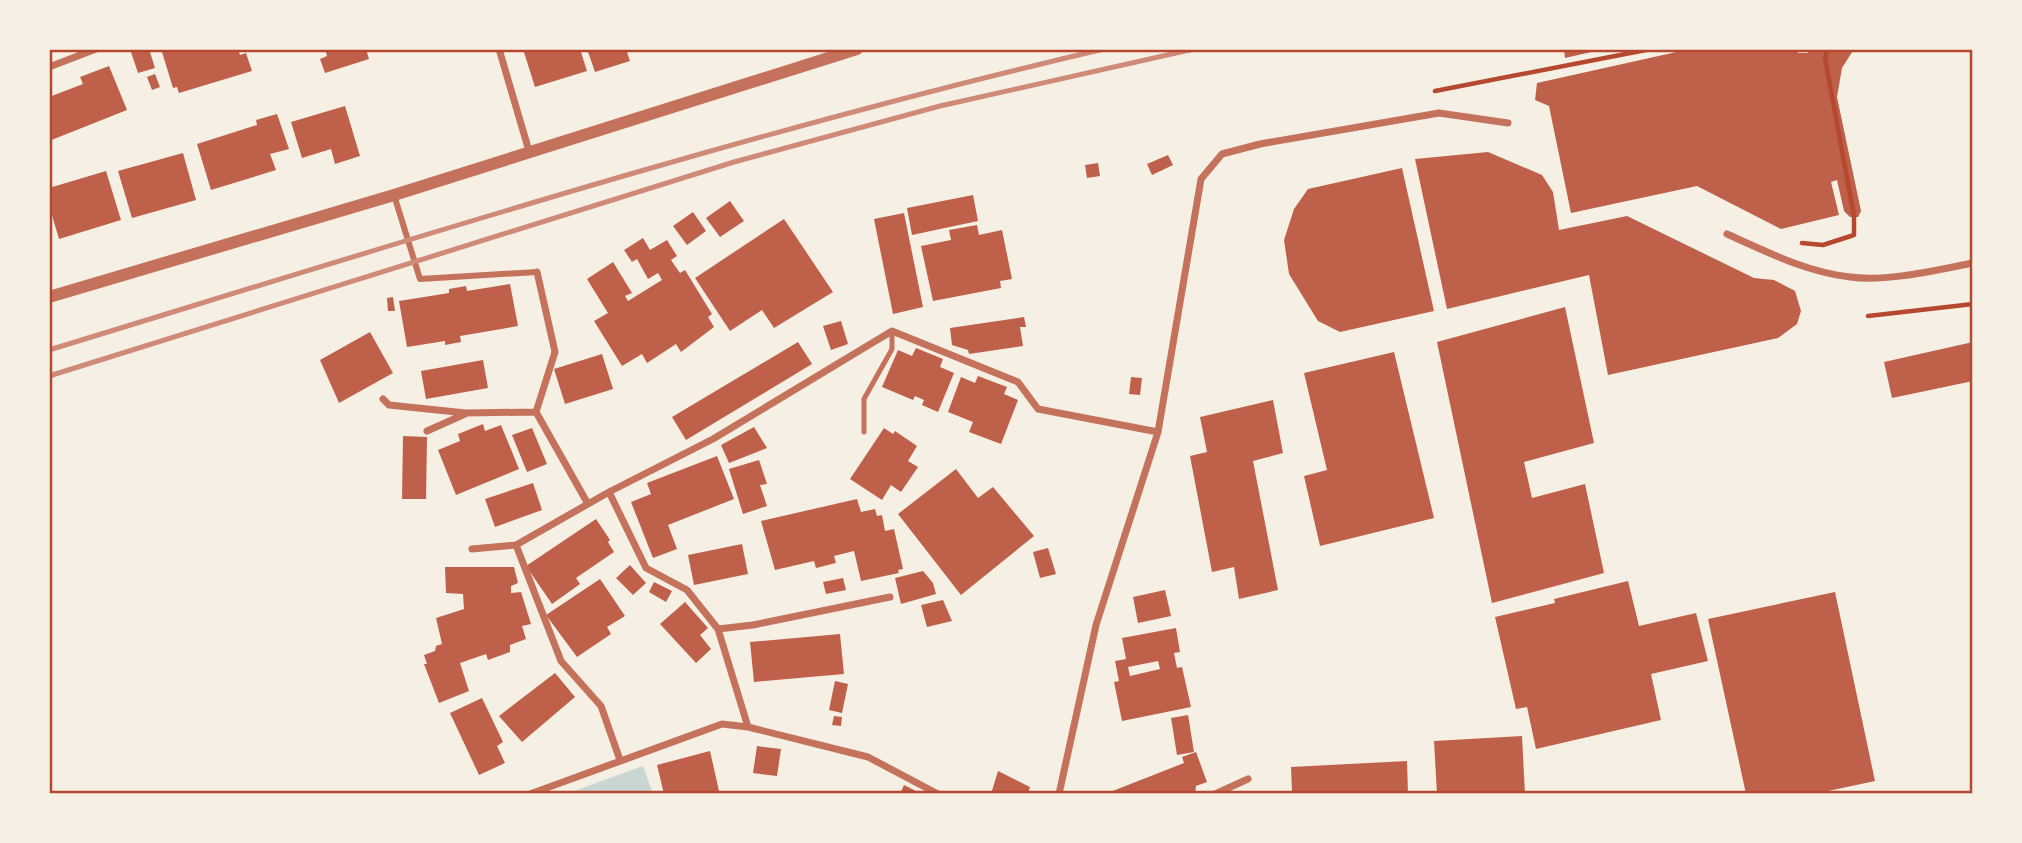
<svg xmlns="http://www.w3.org/2000/svg" width="2022" height="843" font-family="'DejaVu Sans',sans-serif">
	<style>
		.water { fill: #c9d6d2 }
		.building { fill: #bf614a; fill-rule: evenodd }
		.lines { fill: none; stroke-linecap: round; stroke-linejoin: round }
		.path { stroke: #b5482f; stroke-width: 4.5 }
		.service { stroke: #c5725c; stroke-width: 5 }
		.pedestrian { stroke: #c5725c; stroke-width: 6 }
		.minor { stroke: #c5725c; stroke-width: 7 }
		.tertiary { stroke: #c5725c; stroke-width: 12 }
		.rail { stroke: #cf8b77; stroke-width: 5 }
		.neatline { fill: none; stroke: #b5482f; stroke-width: 2.5 }
	</style>
	<rect width="100%" height="100%" fill="#f6efe4"/>
	<path class="water" d="M643 766 653 794H566Z"/>
	<path class="building" d="M130 49H149L155 68 138 73Z
		M171 49H238L240 55 246 53 252 71 179 93 177 87 173 88 162 52Z
		M325 49H366L369 59 325 73 320 59 327 56Z
		M523 49H580L587 71 535 87Z
		M587 49H634V50L627 52 630 61 595 72Z
		M1564 49H1599L1600 50 1565 58Z
		M1690 49H1797L1798 53H1808L1807 49H1854L1842 68 1837 97 1861 211 1858 217H1850L1844 211 1837 180 1831 182 1839 215 1781 229 1697 186 1571 213 1549 106 1535 100 1537 83Z
		M109 66 127 110 49 141V97L83 84 80 77Z
		M155 74 160 87 152 90 147 77Z
		M345 106 360 156 335 164 331 149 302 158 291 122Z
		M277 114 289 149 270 154 276 170 211 190 197 144 257 125 256 120Z
		M1488 152 1542 175 1553 192 1559 230 1627 216 1754 278 1774 280 1795 291 1801 311 1797 324 1778 338 1608 375 1589 275 1447 309 1415 159Z
		M183 153 196 200 132 218 118 171Z
		M1168 155 1173 165 1152 175 1147 164Z
		M1098 163 1100 176 1087 178 1085 165Z
		M1402 168 1434 311 1340 332 1318 321 1289 274 1284 240 1294 209 1308 189Z
		M106 171 121 220 59 239 49 205V188Z
		M973 195 978 221 912 235 907 208Z
		M730 201 744 221 720 237 706 218Z
		M693 212 706 231 687 245 673 226Z
		M904 213 923 307 893 314 874 219Z
		M784 219 833 292 774 328 762 310 730 331 695 278Z
		M977 225 979 235 1002 230 1012 279 1000 281 1001 288 933 301 921 246 951 240 949 230Z
		M643 238 650 250 667 240 677 256 671 260 680 273 685 270 712 314 708 317 714 327 681 352 676 344 647 363 642 354 622 366 594 321 608 313 587 279 613 262 632 293 625 296 628 301 662 280 658 273 648 279 637 259 632 262 624 250Z
		M510 284 518 326 460 336 461 342 445 345V341L407 347 399 301 449 293V289L466 286 467 291Z
		M393 297 395 311H388L387 298Z
		M1565 307 1594 443 1524 462 1532 498 1585 484 1604 573 1492 603 1437 342Z
		M1024 317 1026 327H1020L1023 346 969 354 968 350 952 345 950 328Z
		M841 321 848 344 831 350 823 326Z
		M370 332 393 373 339 403 320 360Z
		M798 342 812 364 686 440 672 417Z
		M1973 342V381L1892 398 1884 362Z
		M916 348 943 359 940 367 954 373 938 412 922 405 924 400 915 396 913 400 882 387 898 350 912 356Z
		M1394 352 1434 518 1320 546 1304 476 1327 470 1304 373Z
		M602 354 613 389 565 404 554 369Z
		M483 360 488 388 426 399 421 371Z
		M978 376 1007 387 1004 394 1018 400 1001 444 969 432 973 422 948 412 961 377 975 383Z
		M1131 377 1142 378 1140 395 1129 394Z
		M1273 400 1283 453 1253 461 1278 590 1239 599 1234 567 1212 572 1190 456 1207 452 1200 417Z
		M483 424 485 431 501 425 519 469 456 495 438 450 460 441 458 434Z
		M754 427 767 448 729 463 721 445Z
		M532 428 547 464 527 472 512 435Z
		M884 428 893 434 895 431 917 446 908 461 918 467 901 492 891 485 882 500 850 479Z
		M403 436 427 437 426 499H402Z
		M717 456 734 499 668 525 677 549 653 558 631 502 651 494 647 483Z
		M759 460 767 484 760 485 767 506 743 514 729 469Z
		M956 469 978 498 993 487 1034 536 961 595 898 514Z
		M533 483 542 510 495 527 485 499Z
		M857 499 861 512 875 509 877 516 882 515 885 531 894 529 903 569 898 570 899 573 861 581 854 551 834 556 836 563 816 568 814 561 775 570 761 521Z
		M596 519 610 540 608 542 614 552 576 578 580 584 552 604 526 566Z
		M742 544 748 574 694 585 688 555Z
		M1048 548 1056 574 1040 578 1033 552Z
		M630 565 646 583 633 595 616 578Z
		M445 567H514L518 583 511 586V593L521 592 531 624 522 626 526 639 510 645V652L488 660 486 654 460 663 469 691 439 703 424 664H427L424 655 435 651 436 646 442 644 436 618 464 609 463 594 446 593Z
		M923 571 933 583 936 594 901 604 895 578Z
		M843 578 846 590 826 594 823 582Z
		M600 579 625 616 607 627 611 634 577 657 546 615Z
		M1628 581 1639 626 1696 613 1708 661 1651 674 1661 720 1536 749 1527 707 1516 709 1495 617 1555 603 1554 599Z
		M654 582 672 591 666 602 649 592Z
		M1165 590 1171 616 1138 623 1133 597Z
		M1835 592 1875 781 1814 794H1746L1708 619Z
		M943 600 952 621 927 627 921 605Z
		M685 602 708 628 700 635 711 649 696 663 660 624Z
		M1176 628 1180 652 1174 653 1177 668 1182 667 1191 707 1122 721 1114 682 1119 681 1115 661 1126 659 1122 638ZM1158 661 1160 669 1130 676 1128 667Z
		M840 634 844 674 754 682 750 642Z
		M555 673 575 697 522 742 499 716Z
		M835 681 848 684 842 713 829 710Z
		M482 698 503 742 497 746 505 763 479 775 450 713Z
		M1188 715 1194 752 1177 755 1171 718Z
		M834 716 842 717 841 726 832 725Z
		M1522 736 1525 794H1437L1434 741Z
		M757 746 781 749 777 776 753 773Z
		M710 751 719 791 664 794 657 765Z
		M1196 752 1207 782 1196 786 1195 794H1105L1184 763 1182 757Z
		M1407 761 1408 794 1292 792 1291 767Z
		M998 771 1030 787 1028 794H991Z
		M904 785 918 792 917 794H900Z"/>
	<g class="lines">
		<path class="path" d="M1435 91 1651 49
			M1802 243 1823 245 1854 235V216L1825 58 1827 49
			M1868 316 1973 304"/>
		<path class="service" d="M864 432V399L892 349V331"/>
		<path class="pedestrian" d="M394 195 420 279 537 272"/>
		<path class="minor" d="M499 49 529 151
			M49 67 96 49
			M1727 234C1767 252 1806 272 1850 277 1887 282 1936 270 1973 263
			M537 272 555 352 536 412 588 504
			M383 399 389 405 466 413 536 412
			M427 431 465 414
			M516 545 561 661 601 706 620 760
			M472 549 516 545 609 492
			M718 629 753 625 890 597
			M748 727 718 629 687 590 646 568 609 492 713 439 892 331 1018 382 1038 409 1158 432
			M530 794 722 724 748 727 868 757 938 794
			M1059 794 1096 625 1158 432 1201 179 1222 154 1260 144 1439 113 1508 123
			M1215 794 1248 779"/>
		<path class="tertiary" d="M49 297 394 195 857 49"/>
		<path class="rail" d="M49 350C399 243 747 132 1104 49
			M49 376 734 162 940 106 1194 49"/>
	</g>
	<rect width="2022" height="843" fill="none" stroke="#f6efe4" stroke-width="102"/>
	<rect x="51" y="51" width="1920" height="741" class="neatline"/>
</svg>
